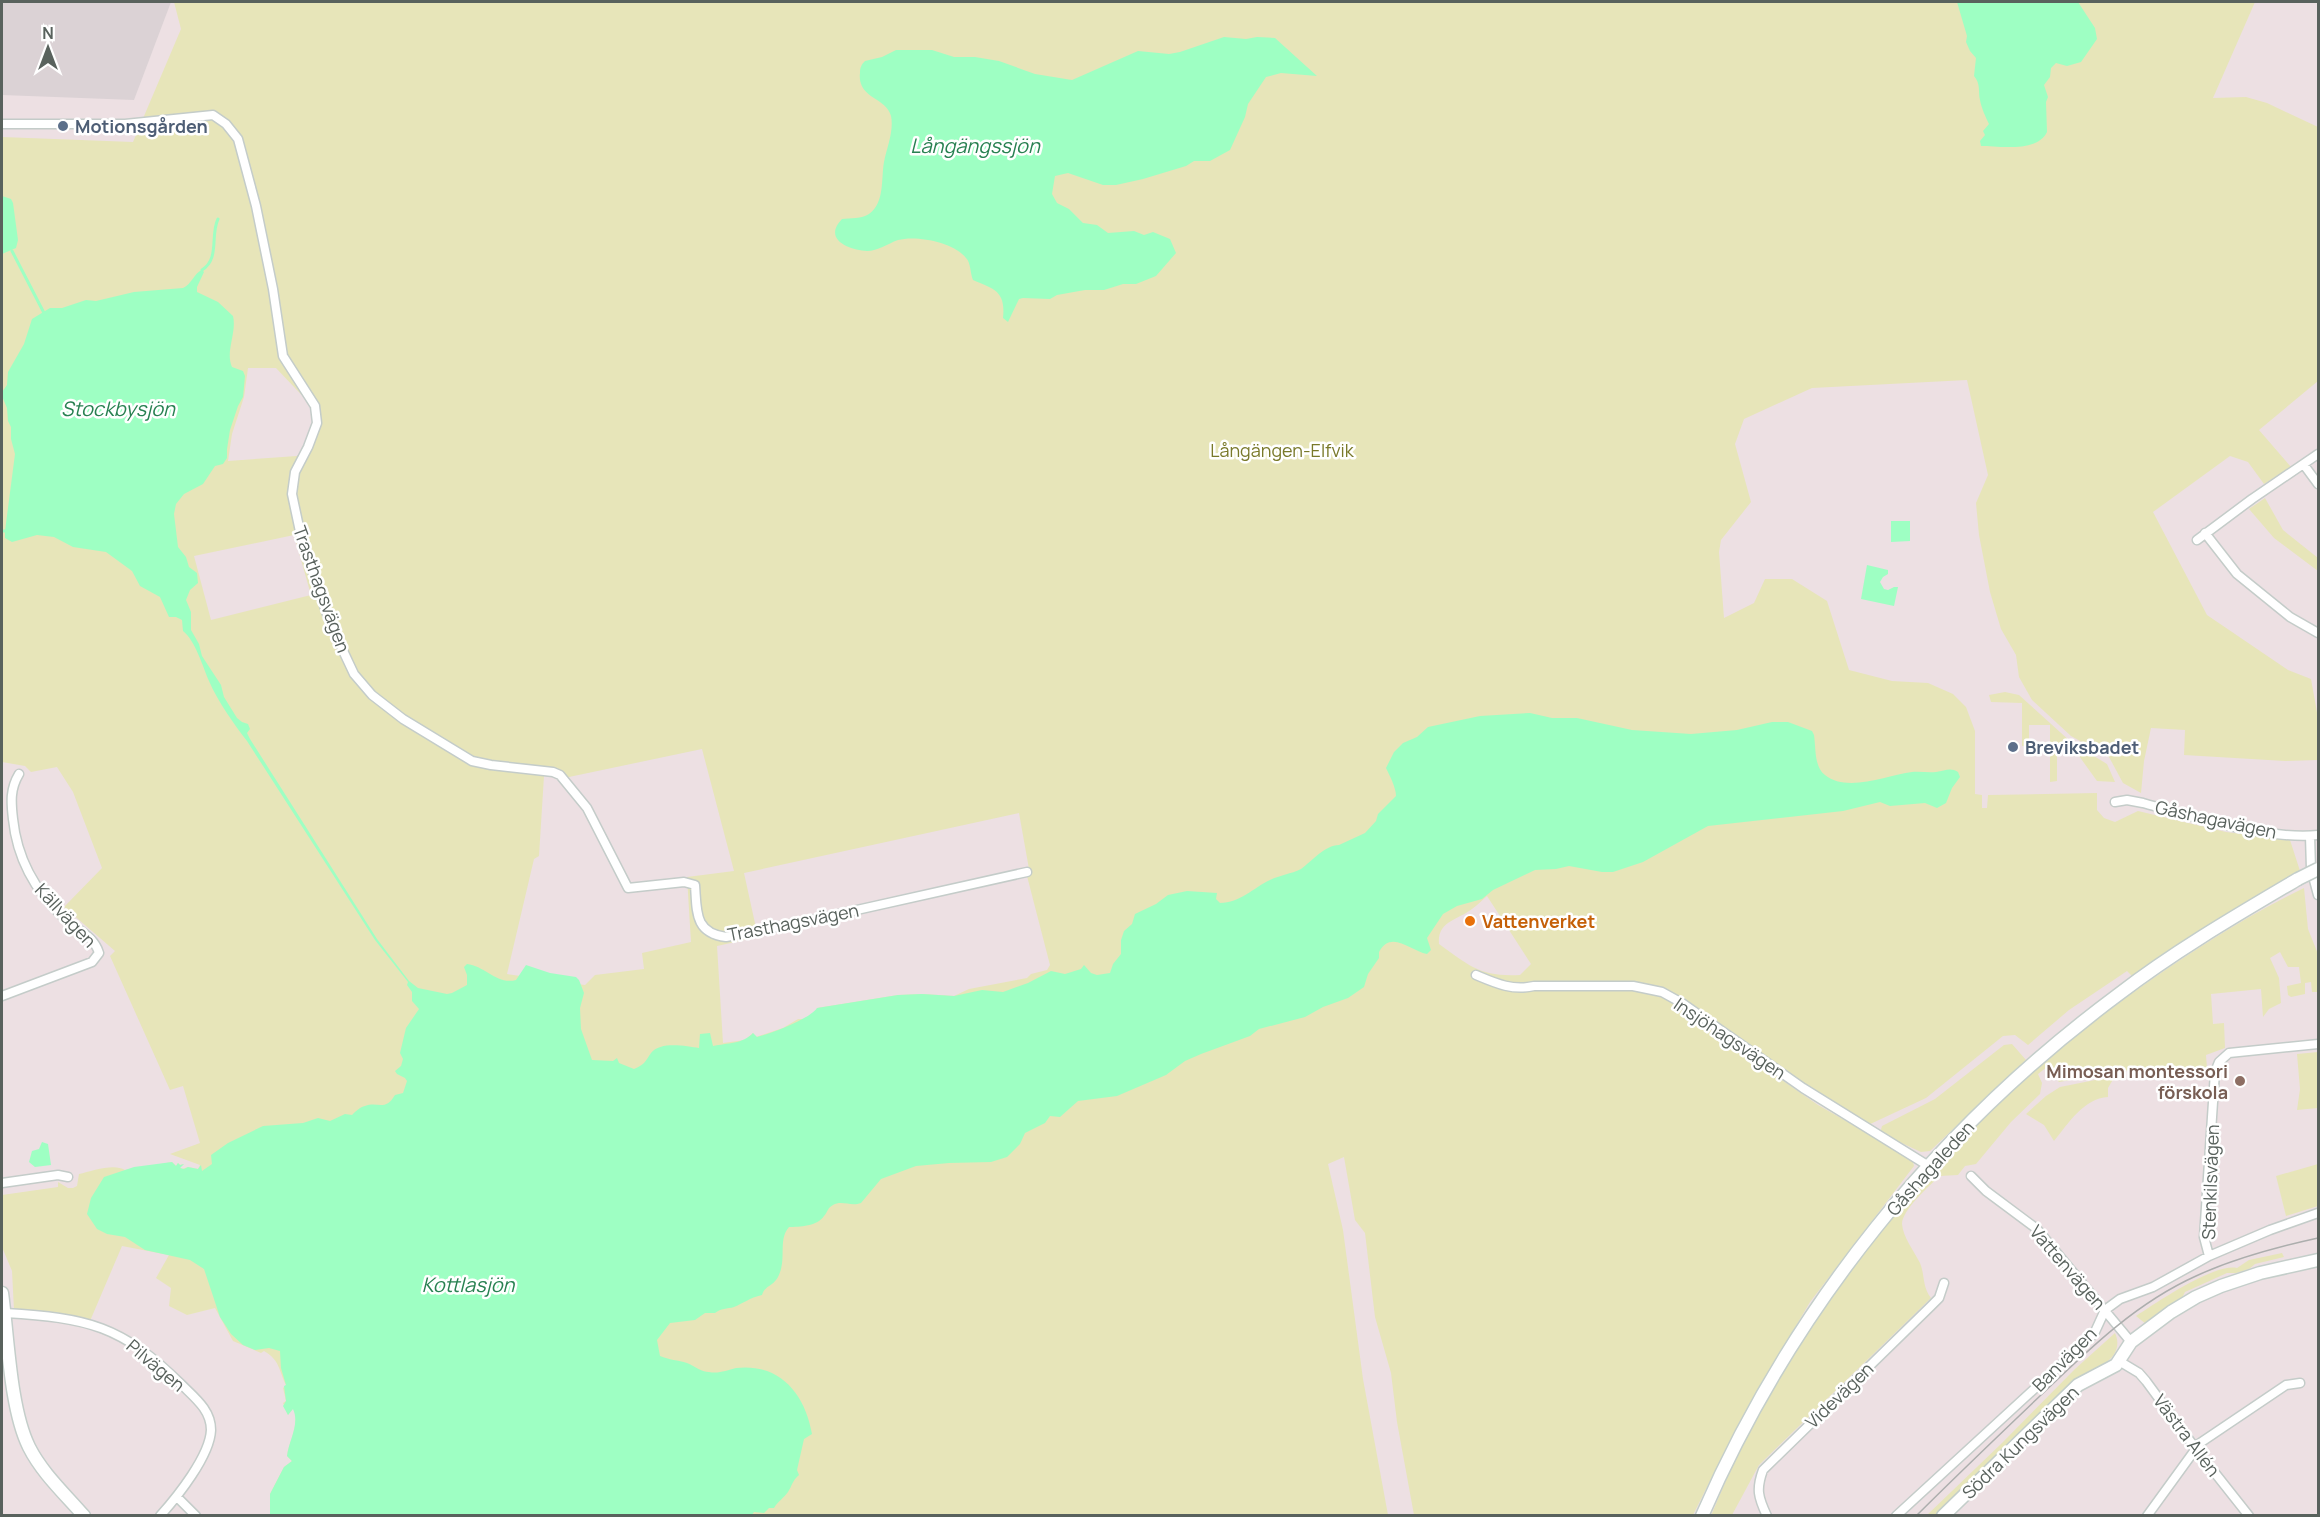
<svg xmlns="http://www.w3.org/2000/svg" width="2320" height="1517" font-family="Manrope,sans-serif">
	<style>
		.industrial { fill: #dbd2d5 }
		.green { fill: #e7e5b9; fill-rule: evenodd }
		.water { fill: #9effc3 }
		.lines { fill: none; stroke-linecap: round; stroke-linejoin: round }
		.stream { stroke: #9effc3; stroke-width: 3 }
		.street-casing { stroke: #c4ccc9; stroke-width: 11 }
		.secondary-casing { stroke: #c4ceca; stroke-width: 15 }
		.street { stroke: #fff; stroke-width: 8 }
		.secondary { stroke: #fff; stroke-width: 12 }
		.tram { stroke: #acaead; stroke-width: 1.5 }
		.secondary-bridge-casing { stroke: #c4ceca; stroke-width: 15; stroke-linecap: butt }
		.secondary-bridge { stroke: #fff; stroke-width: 12 }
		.service-dot { fill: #5c6f8a; stroke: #fff; stroke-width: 2 }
		.food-dot { fill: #e8710a; stroke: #fff; stroke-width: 2 }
		.education-dot { fill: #8d6e63; stroke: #fff; stroke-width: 2 }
		.labels { text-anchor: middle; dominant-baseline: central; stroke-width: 5; stroke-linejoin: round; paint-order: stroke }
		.service-label { font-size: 18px; font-weight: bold; fill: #4e5e75; stroke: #fff; text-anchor: start }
		.park-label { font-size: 18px; fill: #79792a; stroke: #fff }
		.street-label { font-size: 18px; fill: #59625d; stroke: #fff }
		.food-label { font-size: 18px; font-weight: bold; fill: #c56008; stroke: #fff; text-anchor: start }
		.education-label { font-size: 18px; font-weight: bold; fill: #785e54; stroke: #fff; text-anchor: end }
		.water-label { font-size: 20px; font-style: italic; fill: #288151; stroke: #fff }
	</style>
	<rect width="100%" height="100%" fill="#ede0e3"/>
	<path class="industrial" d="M2 2H171L134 100 2 95Z"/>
	<path class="green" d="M174 2H2255L2213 98 2246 97 2267 103 2318 127V381L2259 430 2291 467 2264 484 2248 462 2230 456 2153 512 2207 615 2288 670 2311 679 2318 718V760L2285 761 2184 755 2185 730 2151 728 2144 761 2141 793 2123 783 2109 757 2071 736 2032 700 2019 677 2016 655 2001 629 1990 592 1979 535 1976 503 1988 475 1967 380 1812 388 1744 419 1735 444 1751 502 1721 540 1719 552 1724 618 1754 603 1765 579H1792L1827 601 1849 670 1892 681 1928 683 1953 694 1966 707 1975 731V794L1982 795V808H1987L1988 795 2097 793V810L2104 818 2115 822 2138 811 2226 832 2290 840 2301 874 2248 901 2132 976 2127 971 2069 1010 2028 1045 2015 1035 2003 1036 1926 1098 1866 1126 1680 998 1670 1002 1818 1105 1909 1157 1913 1162 1914 1166 1810 1302 1740 1421 1693 1515H1414L1397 1422 1391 1373 1375 1317 1365 1233 1355 1220 1344 1157 1328 1164 1343 1230 1363 1379 1388 1515H270V1494L284 1467 292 1461 287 1456C289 1441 301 1422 293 1408L288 1415 283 1403 286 1401 283 1388 286 1385C279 1371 280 1360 264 1351L261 1353 233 1341 215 1308 187 1315 169 1306 171 1288 156 1278 169 1255 122 1246 90 1321 14 1310 12 1271 2 1247V1195L58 1187V1182L68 1188H73L77 1186 79 1174C92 1171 114 1163 125 1170L172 1162 176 1166 178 1163 180 1165 184 1164 180 1167 182 1169 188 1167 198 1169 200 1165 170 1154 200 1143 183 1086 170 1090 110 956 115 951 64 907 102 868 73 792 57 767 31 772 25 766 2 762V137L133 142 181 29ZM248 368H276L313 407C314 425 311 443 297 456L228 461 232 434 244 397ZM294 535 311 595 211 620 194 556ZM702 749 734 871 687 877 691 942 642 953 644 969 595 975 585 985 507 974 534 859 539 856 544 776 569 777ZM1019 813 1029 869 1027 876 1050 965 1047 970 1031 974 1027 978 969 989 954 996 922 994 898 995 817 1008 815 1013 806 1019H798L783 1028 756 1037 753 1033 745 1040 723 1043 717 946 758 937 744 873ZM1487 896 1531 964 1520 975C1480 977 1470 966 1439 944 1437 921 1458 920 1472 909 1478 905 1482 900 1487 896Z
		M2265 498 2283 530 2318 558V571L2274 538 2249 509Z
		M2005 692 2019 695 2071 742 2107 764 2115 782 2097 781 2074 749H2057V781L2050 782V725H2029V746H2022V703L1991 702 1989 695Z
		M2304 888 2308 929 2318 954V992H2312L2311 982 2305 983V994L2291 997 2288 995 2287 986 2301 983 2299 967H2288L2280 952 2270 958 2279 978 2281 1003 2269 1009 2263 1017 2261 989 2211 994 2213 1024 2224 1023 2225 1048 2206 1055 2207 1068 2130 1070 2059 1082 2047 1067 2038 1074 2042 1083 2040 1094 2011 1122 1976 1164 1965 1166 1958 1175 1940 1176C1930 1185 1902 1210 1902 1224 1903 1237 1914 1251 1920 1263 1925 1275 1922 1286 1931 1298L1759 1465 1732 1515 1711 1516C1797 1304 1947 1127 2131 994 2187 954 2243 918 2304 888Z
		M2012 1044 2026 1060 1930 1151 1921 1152 1880 1133 1882 1126 1935 1099 2004 1045Z
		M2318 1052V1108L2297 1110 2300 1089 2297 1054Z
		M2115 1076 2108 1088V1097C2084 1098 2068 1124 2054 1141L2044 1125 2026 1114 2046 1096 2060 1087Z
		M2318 1164V1206L2286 1216 2276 1176Z
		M2282 1253 2284 1257 2255 1264 2249 1269 2236 1273H2227L2185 1292 2181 1300 2146 1324 2136 1316C2156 1303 2214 1263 2237 1268L2249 1260Z
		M2115 1333C2126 1358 2096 1369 2079 1378L1936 1515 1926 1516 2002 1443 2075 1369Z"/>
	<path class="water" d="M1957 2H2078L2095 28 2097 39 2081 62 2067 66 2056 63 2051 68 2050 77 2044 85 2048 97 2046 102 2047 132C2037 153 1998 146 1981 146L1980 141 1985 135 1983 131 1989 124C1986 118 1981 107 1980 100 1978 92 1981 84 1974 76L1976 58 1970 51 1966 42 1967 36Z
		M1224 37 1246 39 1257 37 1275 38 1317 76 1281 73 1266 77 1248 104 1245 117 1230 150 1210 161H1194L1186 166 1143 179 1116 185H1103L1068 173 1055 176 1052 194 1057 203 1069 209 1083 223 1097 225 1108 233 1134 231 1144 235 1153 232 1170 239 1176 253 1156 276 1136 284H1123L1104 290H1085L1057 295 1050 299 1023 298 1019 299 1008 322 1003 318C1006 290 993 289 973 280 970 273 971 263 966 258 954 242 916 235 898 240 887 244 878 251 867 251 850 250 822 240 842 219 850 218 862 219 869 214 885 203 881 178 884 162 887 147 894 131 891 116 886 97 857 99 860 73 860 68 861 65 865 61L882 57 896 50H932L954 57H975L999 61 1035 74 1072 80 1138 51 1169 54 1180 52Z
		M2 196 11 199 13 203 18 240 16 248 2 254Z
		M202 270 204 272 197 287V292L218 302 233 316C237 333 225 351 232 367L243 371 245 376 243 397 238 406 230 430 227 449V458L223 464 215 466 203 484 184 494 176 504 174 514 178 547 186 557 189 567 197 573 198 583 190 590 186 600 191 612V630L199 644 202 656 221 685 224 697 237 718 242 722 248 724 250 729 247 733 250 739 377 939 409 981 418 988 447 994 452 993 467 985V975L464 967 467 964C485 966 497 985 516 980L526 965 550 973 576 977 579 980 584 993 580 1008 581 1029 592 1060 613 1061 617 1058 619 1063 634 1069C644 1065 645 1062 651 1053 660 1041 686 1046 699 1048L700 1034 710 1033 713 1046C727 1043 743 1044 753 1033L757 1037C773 1033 811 1018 817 1008L898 995 922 994 954 996 982 990 1003 992 1028 983 1051 971 1065 974 1081 969 1084 965 1091 973 1097 975 1110 973 1113 964 1121 954V940L1124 931 1132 924 1135 914 1156 904 1168 895 1187 891 1217 893 1216 899 1220 903C1240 903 1253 888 1270 880 1280 875 1291 874 1301 869 1312 861 1325 845 1339 845L1365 833 1376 821 1378 814 1396 796C1396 788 1390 776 1386 768L1394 752 1403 743 1417 737 1428 727 1480 716 1530 713 1552 718H1577L1632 730 1691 734 1737 730 1772 722H1788L1812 731 1814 735C1816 748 1814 767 1825 775 1847 793 1888 775 1912 772 1920 771 1928 773 1936 772 1945 771 1950 767 1958 772L1960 777 1952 788 1946 803 1937 808 1925 803 1890 806 1880 802 1843 811 1708 826 1643 862 1613 872H1602L1569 866 1556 869 1535 870 1493 890 1482 899 1457 906 1443 914 1427 938 1431 950 1427 954C1411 951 1391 929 1379 952V958L1368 974 1364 987 1348 998 1323 1007 1305 1017 1259 1029 1250 1036 1201 1054 1185 1061 1166 1075 1117 1096 1078 1101 1060 1117 1050 1116 1045 1123 1025 1133 1020 1144 1007 1157 991 1162 949 1163 916 1166 881 1179 861 1203C851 1207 842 1200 833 1205 827 1208 828 1212 824 1216 818 1226 799 1227 789 1227 779 1238 785 1255 781 1269 776 1288 766 1283 762 1295 749 1298 744 1303 734 1307 727 1309 721 1308 715 1313H705L695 1320 670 1323 657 1340 660 1356C669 1360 678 1360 687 1363 695 1366 701 1372 709 1372 719 1374 727 1370 736 1368 780 1363 805 1394 812 1434L804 1439 797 1470 799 1475C792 1481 792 1486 788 1492 784 1498 778 1501 774 1508H769L764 1513 754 1512 751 1516 270 1515V1494L284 1467 292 1461 287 1456C289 1440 300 1424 293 1409L288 1415 283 1406 286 1401 284 1386 286 1385 281 1368 280 1351 269 1348 255 1350 243 1345 231 1334 220 1317 204 1269 190 1260 145 1250 125 1237 107 1234 97 1229 87 1214 91 1198 104 1177 134 1167 172 1162 176 1166 178 1163 180 1165 184 1164 180 1168 184 1169 188 1167 198 1169 201 1165 202 1171 212 1164 211 1155 228 1143 263 1126 303 1123 318 1118 330 1121 345 1114 352 1115C356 1111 360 1107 365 1106 378 1101 385 1112 395 1095L403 1093 407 1081 405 1078 397 1074 395 1071 401 1066 403 1059 400 1053 406 1028 419 1009 412 1001V992L407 985 408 982 375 940 247 741C234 724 218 702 209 681 203 667 195 640 183 631L182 620 176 617H169L160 597 140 586 132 571 106 552 73 547 54 537 37 535 12 542 5 538V531L15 454 11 439V427L8 421 7 408 2 396V392L7 385 8 372 24 344 32 319 50 308H62L86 300 96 301 134 292 183 288C192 284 194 273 202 270Z
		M1891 521H1910V541L1891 542Z
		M1867 565 1888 570V574L1883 577 1880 582 1884 589 1888 590 1894 587H1898L1894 606 1861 599Z
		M42 1142 48 1144 51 1165 35 1167 29 1162 32 1151 39 1149Z"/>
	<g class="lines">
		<path class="stream" d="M12 251 44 313
			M202 270C220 259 210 235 218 219
			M2 531H5"/>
		<defs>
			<path id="street" d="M2 124H125L213 115 226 124 238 139 256 206 273 289 283 356 315 406 317 423 308 447 295 472 292 494 302 541 330 623 354 674 372 695 403 719 472 761 491 765 553 772 560 775 587 808 628 888 684 882 695 885C697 911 694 933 726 937L812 920 1027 872
				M2304 465 2318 484
				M2205 533 2237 574 2290 617 2318 633
				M2197 540 2252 499 2318 454
				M2115 802 2127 800 2143 803C2193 817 2267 840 2318 835
				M2310 836 2311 869 2318 895
				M1476 975C1495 983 1512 991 1534 986H1633L1662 992 1682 1003 1803 1088 1927 1165
				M2 996 92 962 99 953C94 936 77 930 64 918 35 891 17 858 13 819 11 802 10 789 19 774
				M1971 1176 1986 1191 2037 1229 2131 1342
				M2 1183 58 1175 68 1177
				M2209 1256 2204 1237 2215 1072 2219 1062 2229 1053 2318 1044
				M5 1313C88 1318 121 1325 182 1385 195 1398 211 1410 211 1430 210 1456 177 1497 160 1516
				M2119 1361 2139 1373 2146 1381 2196 1449 2249 1516
				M177 1497 196 1516
				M1767 1516C1758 1497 1756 1489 1763 1470L1930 1307 1939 1298 1944 1283
				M1896 1516 2094 1334 2105 1310 2120 1299 2153 1287 2209 1256 2270 1230 2318 1213
				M2147 1516 2200 1443 2286 1385 2300 1383"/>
			<path id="secondary" d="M2 1293C8 1337 10 1409 29 1447 42 1473 65 1494 84 1516
				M1702 1516C1792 1308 1937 1129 2119 994 2175 951 2237 915 2298 879
				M1943 1516 2078 1385 2116 1365 2131 1342 2171 1312 2196 1297 2221 1286 2260 1273 2318 1260"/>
		</defs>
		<use href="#street" class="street-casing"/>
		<use href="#secondary" class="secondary-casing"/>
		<use href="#street" class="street"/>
		<use href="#secondary" class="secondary"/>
		<path class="tram" d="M1916 1516C1957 1475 1999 1435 2041 1395 2089 1349 2136 1303 2196 1276 2235 1258 2277 1247 2318 1238"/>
		<defs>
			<path id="secondary-bridge" d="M2298 879 2318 869"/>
		</defs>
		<use href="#secondary-bridge" class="secondary-bridge-casing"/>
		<use href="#secondary-bridge" class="secondary-bridge"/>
	</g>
	<g class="service-dot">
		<circle cx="63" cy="126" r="6"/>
		<circle cx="2013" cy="747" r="6"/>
	</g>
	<circle class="food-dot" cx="1470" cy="921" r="6"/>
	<circle class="education-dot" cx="2240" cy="1081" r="6"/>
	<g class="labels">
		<g class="service-label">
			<text x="75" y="126">Motionsgården</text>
			<text x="2025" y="747">Breviksbadet</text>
		</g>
		<g class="park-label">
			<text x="1282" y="450">Långängen-Elfvik</text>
		</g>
		<g class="street-label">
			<text transform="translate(322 589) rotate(70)">Trasthagsvägen</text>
			<text transform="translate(2216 819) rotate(12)">Gåshagavägen</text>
			<text transform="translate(66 915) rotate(47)">Källvägen</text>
			<text transform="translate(793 922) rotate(-11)">Trasthagsvägen</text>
			<text transform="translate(1730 1038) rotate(34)">Insjöhagsvägen</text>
			<text transform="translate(1930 1168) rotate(-48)">Gåshagaleden</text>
			<text transform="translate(2210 1182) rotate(-88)">Stenkilsvägen</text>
			<text transform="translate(2068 1267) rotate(49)">Vattenvägen</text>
			<text transform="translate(2064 1359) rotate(-45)">Banvägen</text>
			<text transform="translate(156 1365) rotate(40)">Pilvägen</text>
			<text transform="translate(1839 1395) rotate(-44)">Videvägen</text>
			<text transform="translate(2187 1435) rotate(53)">Västra Allén</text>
			<text transform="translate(2020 1442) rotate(-44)">Södra Kungsvägen</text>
		</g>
		<g class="food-label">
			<text x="1482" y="921">Vattenverket</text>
		</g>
		<g class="education-label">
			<text x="2228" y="1071">Mimosan montessori<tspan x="2228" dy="21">förskola</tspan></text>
		</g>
		<g class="water-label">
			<text x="975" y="145">Långängssjön</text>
			<text x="118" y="408">Stockbysjön</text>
			<text x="468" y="1284">Kottlasjön</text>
		</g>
	</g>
	<rect width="2320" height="1517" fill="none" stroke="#59625d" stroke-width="6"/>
	<g transform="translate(48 48)" stroke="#ffffff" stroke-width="4.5" paint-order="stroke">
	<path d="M0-4.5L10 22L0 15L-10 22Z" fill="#59625d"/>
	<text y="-9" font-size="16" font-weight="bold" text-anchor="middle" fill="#59625d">N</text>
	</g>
</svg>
